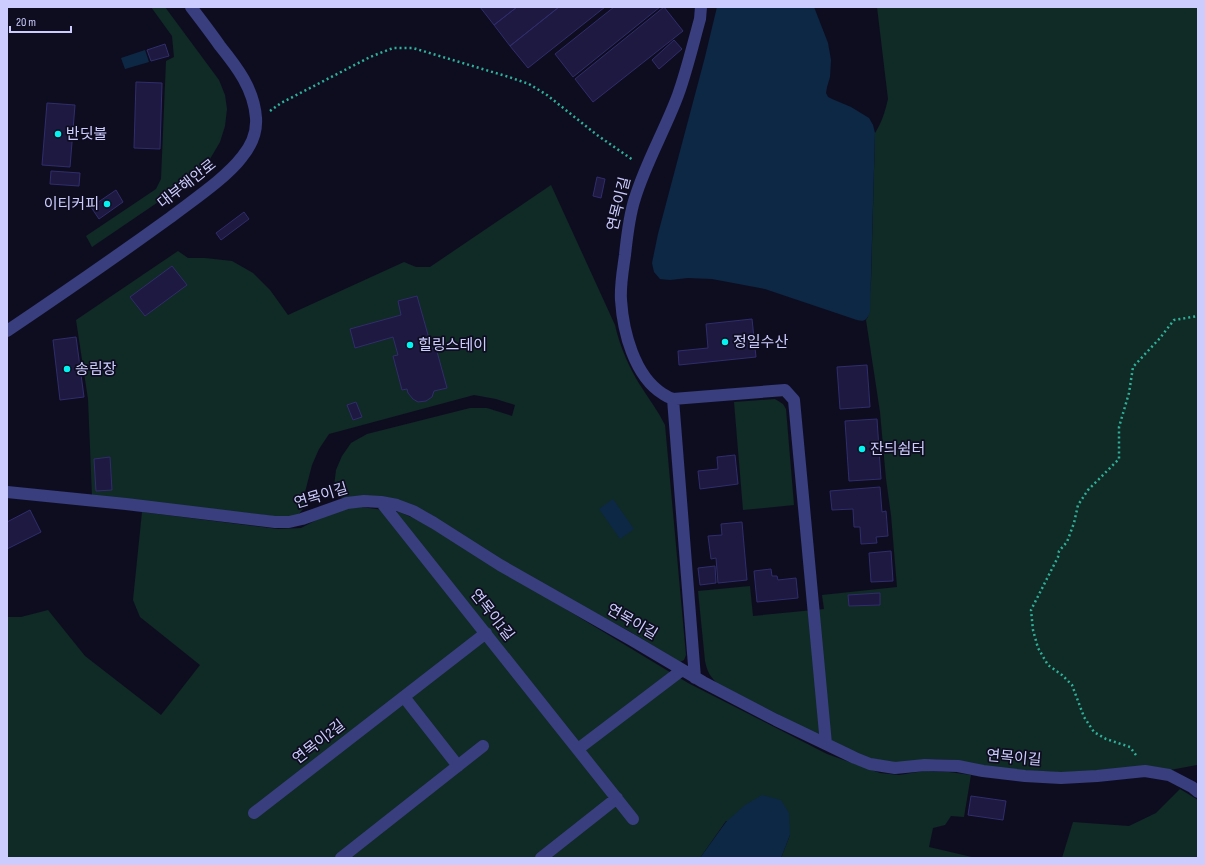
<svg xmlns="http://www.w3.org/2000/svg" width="1205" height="865" font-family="'Sofia Sans Condensed','Noto Sans KR',sans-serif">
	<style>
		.green { fill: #102a26 }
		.water { fill: #0d2844 }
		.building { fill: #1d1940; stroke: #312c6c }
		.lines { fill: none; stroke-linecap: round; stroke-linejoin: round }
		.path { stroke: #2fb099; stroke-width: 2.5; stroke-dasharray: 2 3; stroke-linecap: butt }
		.minor { stroke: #393e7e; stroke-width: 12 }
		.poi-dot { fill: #04f3f0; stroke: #0e0d20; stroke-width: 1.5 }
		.labels { text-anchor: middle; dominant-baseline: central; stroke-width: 3.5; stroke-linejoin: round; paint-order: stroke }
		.poi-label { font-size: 15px; fill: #cdccfe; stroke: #0e0d20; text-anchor: start }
		.street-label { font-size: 15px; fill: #cdccfe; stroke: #0e0d20 }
	</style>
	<rect width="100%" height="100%" fill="#0e0d20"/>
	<path class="green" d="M7 7H8V86H7Z
		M151 7H165L219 80 225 95 227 109 225 126 220 142 210 159 195 177 92 247 86 236 156 189 161 179 166 61 174 57 172 36Z
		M877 7H1198V764L1197 765 1170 770 1073 773 1002 769 974 765 954 760 931 759 901 763 864 758 718 684C710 677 707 671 705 661L698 591 750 586 753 616 824 609 822 595 897 587 891 515 886 479 880 412 866 320 868 317 871 282 875 133C882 122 885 112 888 99Z
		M551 185 615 325C620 347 629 367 640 385 649 399 658 411 665 425L686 655 684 660 680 662 629 631 556 592 484 550 425 511 345 499 338 496 334 487 336 470 342 456 351 443 367 434 470 408H487L512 416 515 405 496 399 474 395 329 434 319 449 312 465 305 492 303 509 299 514 290 518 92 496 88 399 76 320 178 251 188 258H205L232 261 253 273 270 290 288 315 404 262 416 267H430Z
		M775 399 783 404 786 409 794 505 743 510 734 402Z
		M361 507 399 512 418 520 688 683 827 754 880 773 899 775 924 771 949 772 971 775 964 817 951 816 945 825 933 828 929 847 976 858H781L790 835 726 821 700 858H7V617H21L48 610 85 656 161 715 200 665 140 617 133 600 142 512 278 529 301 528 328 514 345 508Z
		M1180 789 1198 800V858H1062L1073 822 1129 826 1156 813Z"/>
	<path class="water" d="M717 7H814L828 43 831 60 830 77 827 87 826 93 828 97 832 99 851 107 869 118 873 125 875 133 870 312C867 322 862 322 854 319L765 289 712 279 688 278 670 280 660 279 654 272 652 263 658 234 705 57Z
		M145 50 149 62 125 69 121 58Z
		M613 499 634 529 620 539 599 509Z
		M762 795 781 800 789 813 790 835 781 858H700L726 822 745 805Z"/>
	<path class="building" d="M480 7H517L494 25Z
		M517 7H559L510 46 494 25Z
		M559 7H605L528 68 510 46Z
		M614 7H660L573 77 555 54Z
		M664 7 683 31 593 102 575 79Z
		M674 40 682 49 659 69 652 60Z
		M165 44 169 56 151 61 147 50Z
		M136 82 162 83 160 149 134 148Z
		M47 103 75 105 70 167 42 165Z
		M51 171 80 173 79 186 50 184Z
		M597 177 605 179 601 198 593 196Z
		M116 190 123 202 99 219 91 207Z
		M244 212 249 219 221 240 216 233Z
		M172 266 187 285 145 316 130 297Z
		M417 296 432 349 436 348 447 388 434 391 432 397 426 401 418 402 413 399 408 393 407 389 402 390 393 356 398 355 393 337 355 348 350 329 401 315 398 301Z
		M752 319 756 357 679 365 678 351 708 348 706 324Z
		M76 337 84 397 60 400 53 340Z
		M867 365 870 407 840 409 837 367Z
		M356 402 362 417 353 420 347 405Z
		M877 419 881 479 849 481 845 421Z
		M735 455 738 484 700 489 698 471 718 469 717 457Z
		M110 457 112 490 96 491 94 459Z
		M880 487 882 512 886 511 888 536 876 537 877 543 861 544 860 527H854L853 509 832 510 830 491Z
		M30 510 41 532 7 549V522Z
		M742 522 747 580 718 583 716 558 711 559 708 536 722 535 721 524Z
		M891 551 893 581 871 582 869 553Z
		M715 566 716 583 700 585 698 568Z
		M771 569 772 576H777L778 580 796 578 798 598 757 602 754 571Z
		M880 593V605L849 606 848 595Z
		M971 796 1006 801 1003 820 968 815Z"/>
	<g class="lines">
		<path class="path" d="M270 111 281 103 370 57 393 48H413L509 77 529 84 547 95 597 135 633 160
			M1136 755 1130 747 1106 739 1094 732 1084 717 1072 685 1062 675 1048 665 1038 648 1033 630 1031 610 1058 557 1059 551 1067 542 1074 523 1078 505 1088 490 1119 459V427L1129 393 1133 367 1160 338 1174 320 1198 316"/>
		<path class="minor" d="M7 331C62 294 117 256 171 217 193 200 226 178 242 157 251 146 257 132 256 118 254 89 237 67 220 46 211 33 201 20 191 7
			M673 399C670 398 666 396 663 394 634 376 623 331 621 300 620 285 623 270 625 255 627 236 629 216 635 198 646 162 665 130 678 95 687 70 693 44 700 19L701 7
			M7 492 126 504 275 522H289L302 519 347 503 364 501 381 502 397 505 413 511 434 523 500 565 632 640 703 682 776 720 855 758 870 764 895 768 925 765 958 766 983 771 1025 776 1061 778 1097 776 1145 771 1169 775 1192 787 1198 792
			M381 502 633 819
			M695 678 673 399 785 390 794 400 826 744
			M404 697 458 766
			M578 749 682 670
			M254 813 486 633
			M341 858 483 746
			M541 858 617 798"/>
	</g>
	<g class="poi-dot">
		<circle cx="58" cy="134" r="4"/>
		<circle cx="107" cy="204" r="4"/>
		<circle cx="725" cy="342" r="4"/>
		<circle cx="410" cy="345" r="4"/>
		<circle cx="67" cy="369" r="4"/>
		<circle cx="862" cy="449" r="4"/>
	</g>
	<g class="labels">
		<g class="poi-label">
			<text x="66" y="134">반딧불</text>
			<text x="99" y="204" text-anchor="end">이티커피</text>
			<text x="733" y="342">정일수산</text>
			<text x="418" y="345">힐링스테이</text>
			<text x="75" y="369">송림장</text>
			<text x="870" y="449">잔듸쉼터</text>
		</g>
		<g class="street-label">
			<text transform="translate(187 184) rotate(-38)">대부해안로</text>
			<text transform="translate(619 204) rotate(-76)">연목이길</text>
			<text transform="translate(321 496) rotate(-17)">연목이길</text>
			<text transform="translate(492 615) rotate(52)">연목이1길</text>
			<text transform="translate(632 622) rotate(30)">연목이길</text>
			<text transform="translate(319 742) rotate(-38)">연목이2길</text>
			<text transform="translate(1014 758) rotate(5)">연목이길</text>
		</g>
	</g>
	<rect width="1205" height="865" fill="none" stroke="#cdccfe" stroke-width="16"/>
	<path d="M10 26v6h61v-6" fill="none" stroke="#cdccfe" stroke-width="2"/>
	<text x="16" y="26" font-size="12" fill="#cdccfe" stroke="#0e0d20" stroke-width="3" paint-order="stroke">20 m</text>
</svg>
